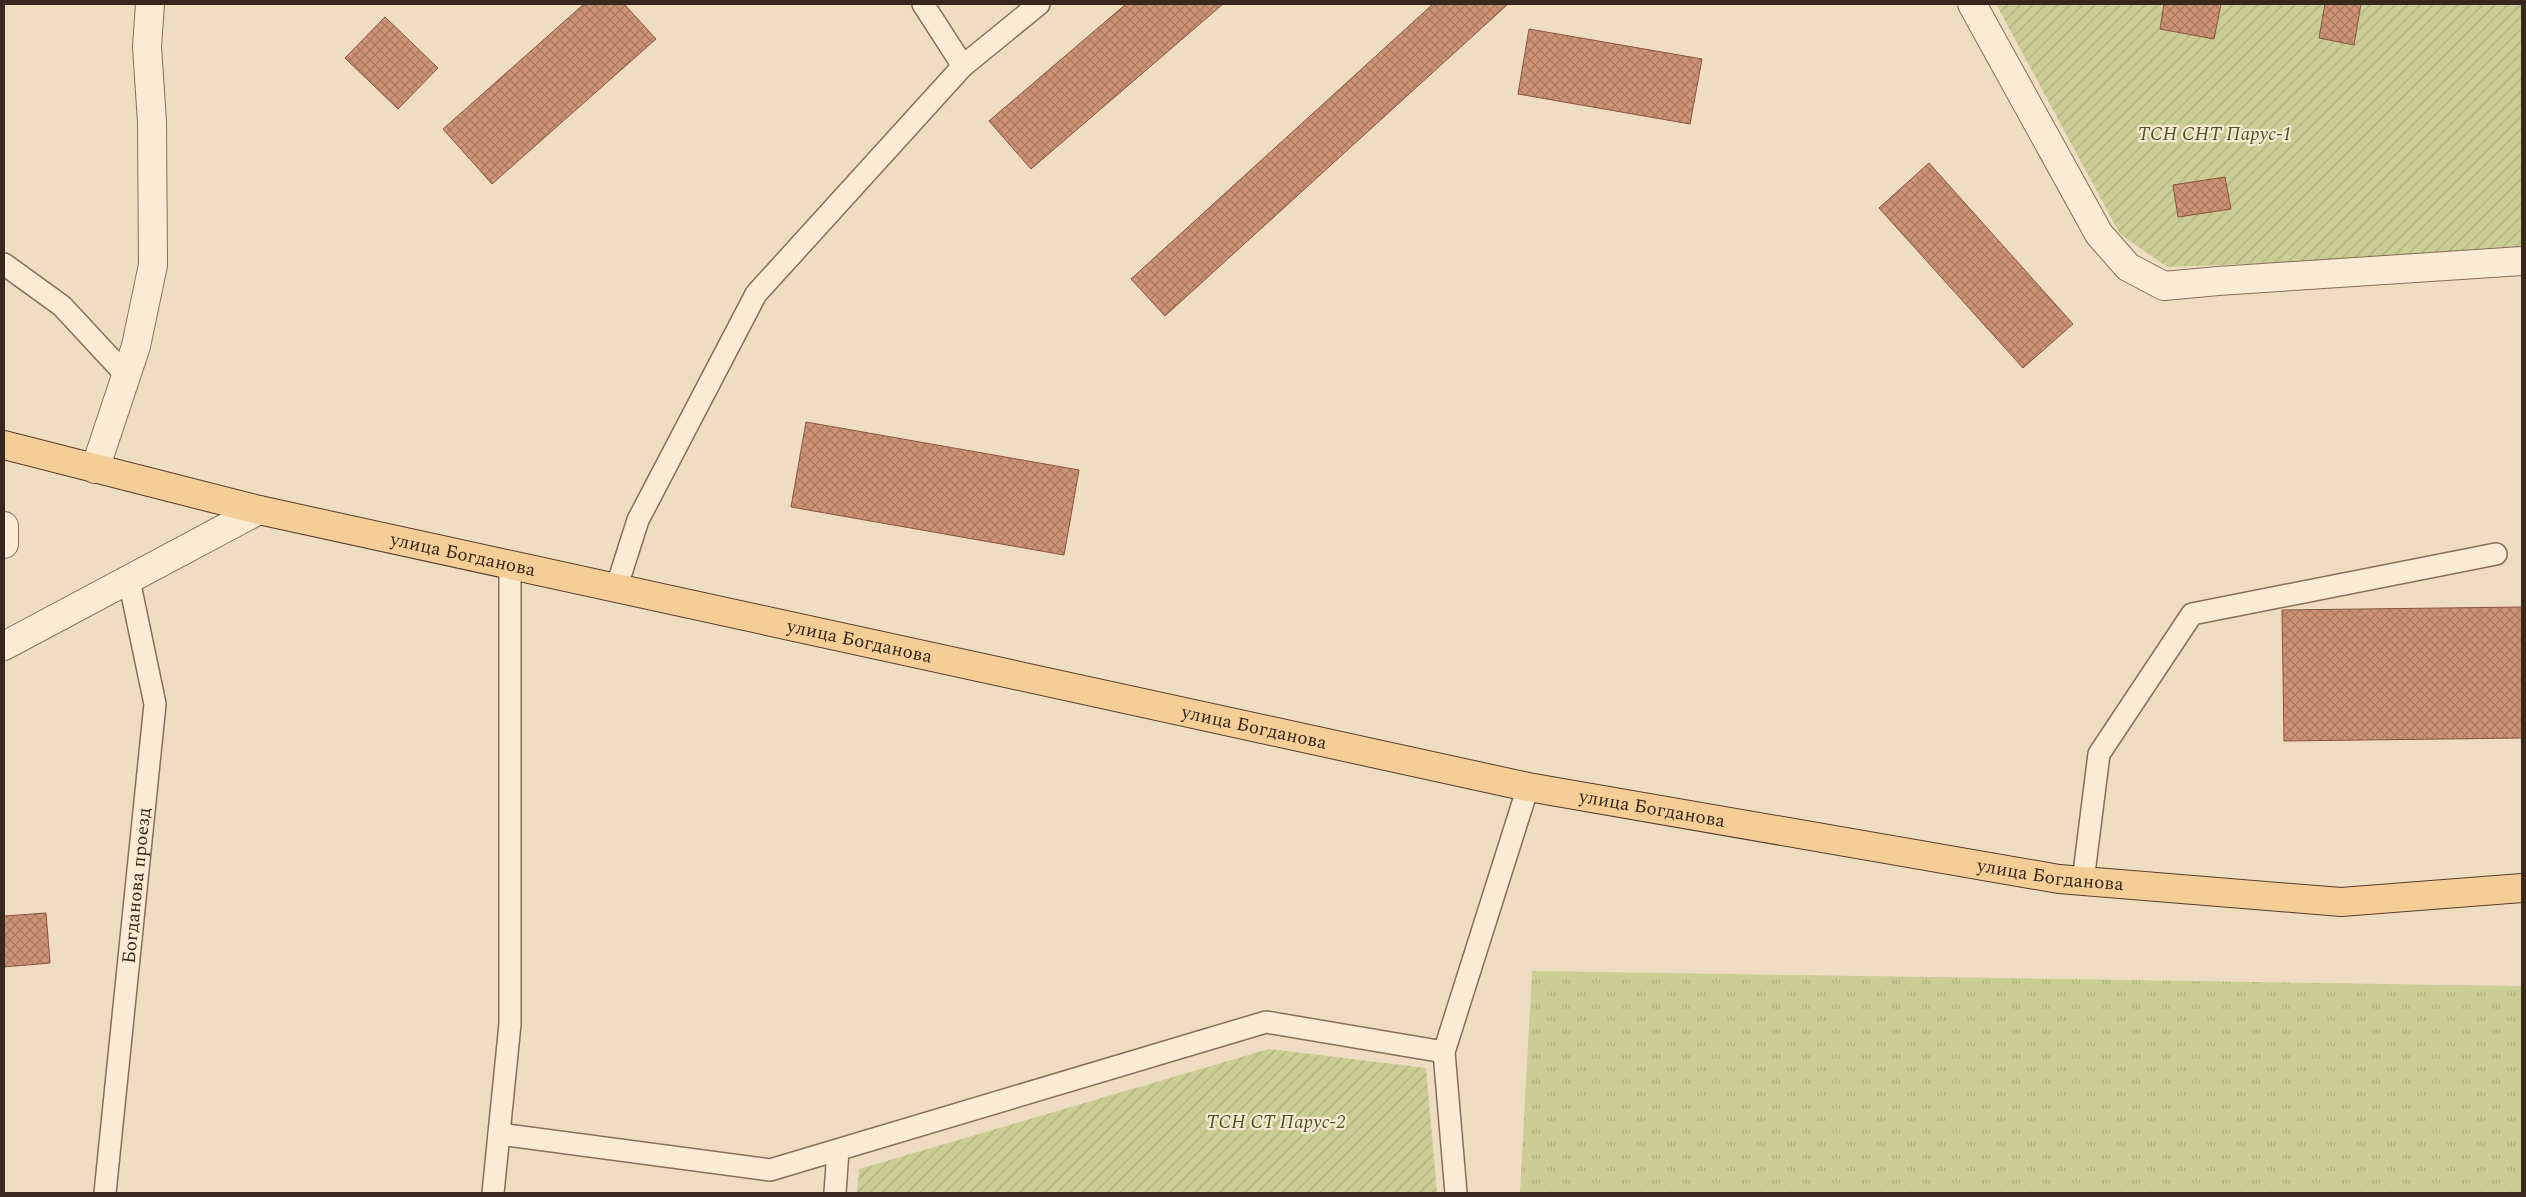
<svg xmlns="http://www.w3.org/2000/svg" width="2526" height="1197" font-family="Spectral,serif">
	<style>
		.grass { fill: url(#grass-tufts) }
		.garden { fill: url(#garden-furrows) }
		.building { fill: url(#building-cross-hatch); stroke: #88553e }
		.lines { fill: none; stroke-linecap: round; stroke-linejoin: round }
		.lane-casing { stroke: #886e58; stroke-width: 24 }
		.street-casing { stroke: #886e58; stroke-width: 30 }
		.primary-casing { stroke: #563c2d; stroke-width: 30 }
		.lane { stroke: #f9ebd4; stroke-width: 21 }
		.street { stroke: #f9ebd4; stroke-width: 28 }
		.primary { stroke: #f3cf97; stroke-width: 28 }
		.labels { text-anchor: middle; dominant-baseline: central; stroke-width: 4.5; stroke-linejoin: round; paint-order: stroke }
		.park-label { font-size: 19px; font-style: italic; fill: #4c5423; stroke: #f6e8d1 }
		.street-label { font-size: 19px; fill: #38271d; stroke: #f6e8d1 }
	</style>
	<defs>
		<pattern id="grass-tufts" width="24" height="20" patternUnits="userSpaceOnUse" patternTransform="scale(1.25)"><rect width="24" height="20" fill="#cbcd95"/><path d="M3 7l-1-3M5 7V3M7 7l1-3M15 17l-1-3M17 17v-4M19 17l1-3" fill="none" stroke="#afb080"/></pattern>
		<pattern id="garden-furrows" width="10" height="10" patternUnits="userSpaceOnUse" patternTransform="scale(1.25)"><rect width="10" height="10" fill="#cbcd95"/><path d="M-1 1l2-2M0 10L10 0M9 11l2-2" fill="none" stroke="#afb080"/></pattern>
		<pattern id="building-cross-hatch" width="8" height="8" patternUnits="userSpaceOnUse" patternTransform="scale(1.25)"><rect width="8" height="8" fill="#ce9376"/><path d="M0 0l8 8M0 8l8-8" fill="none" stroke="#a87860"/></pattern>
	</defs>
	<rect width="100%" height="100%" fill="#efddc1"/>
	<path class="grass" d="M1532 971 2522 986V1193H1520Z"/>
	<path class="garden" d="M1996 4H2522V253L2167 267 2120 234Z
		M1269 1049 1426 1068 1437 1193H857L859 1169Z"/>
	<path class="building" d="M584 4H624L656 39 492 184 443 129Z
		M1126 4H1223L1031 169 989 121Z
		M1433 4H1508L1165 316 1131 279Z
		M2164 4H2221L2214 39 2160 29Z
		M2325 4H2361L2354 45 2319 38Z
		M385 17 438 68 398 109 345 58Z
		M1529 29 1702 59 1690 124 1518 94Z
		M1929 163 2073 324 2023 368 1879 208Z
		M2225 177 2231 209 2178 217 2173 185Z
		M806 422 1079 470 1064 555 791 507Z
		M2522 607V738L2284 741 2282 610Z
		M46 913 50 963 4 967V916Z"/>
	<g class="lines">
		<defs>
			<g id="lane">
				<path d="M923 4 963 66"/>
				<path d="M4 264 62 306 126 375"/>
				<path d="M616 589 638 520 756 294 963 66 1039 4"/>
				<path d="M2083 881 2099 754 2192 614 2496 554"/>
				<path d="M499 1134 770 1170 1266 1022 1444 1052"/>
				<path id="s1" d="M105 1193 155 704 129 580"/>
				<path d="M493 1193 510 1024V566"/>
				<path d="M835 1193 838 1150"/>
				<path d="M1456 1193 1444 1052 1528 787"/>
			</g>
			<path id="street" d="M1972 4 2099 234 2128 267 2164 286 2218 281 2522 261
				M95 469 136 346 153 265 152 122 147 47 150 4
				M4 526V544
				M4 646 259 510"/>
			<g id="primary">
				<path id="s2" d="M4 445 259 510 1528 787 2059 879 2341 902 2522 888"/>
			</g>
		</defs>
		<use href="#lane" class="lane-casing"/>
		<use href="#street" class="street-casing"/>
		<use href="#primary" class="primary-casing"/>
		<use href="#lane" class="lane"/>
		<use href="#street" class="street"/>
		<use href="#primary" class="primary"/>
	</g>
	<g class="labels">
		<g class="park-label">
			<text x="2215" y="134">ТСН СНТ Парус-1</text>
			<text x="1276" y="1122">ТСН СТ Парус-2</text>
		</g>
		<g class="street-label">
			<text stroke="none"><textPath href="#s2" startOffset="472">улица Богданова</textPath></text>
			<text stroke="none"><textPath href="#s2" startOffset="878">улица Богданова</textPath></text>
			<text stroke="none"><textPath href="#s2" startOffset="1282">улица Богданова</textPath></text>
			<text stroke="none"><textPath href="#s2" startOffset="1688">улица Богданова</textPath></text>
			<text stroke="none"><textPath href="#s2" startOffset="2092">улица Богданова</textPath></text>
			<text stroke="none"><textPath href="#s1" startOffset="309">Богданова проезд</textPath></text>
		</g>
	</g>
	<rect width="2526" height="1197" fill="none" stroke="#38271d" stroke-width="10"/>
</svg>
